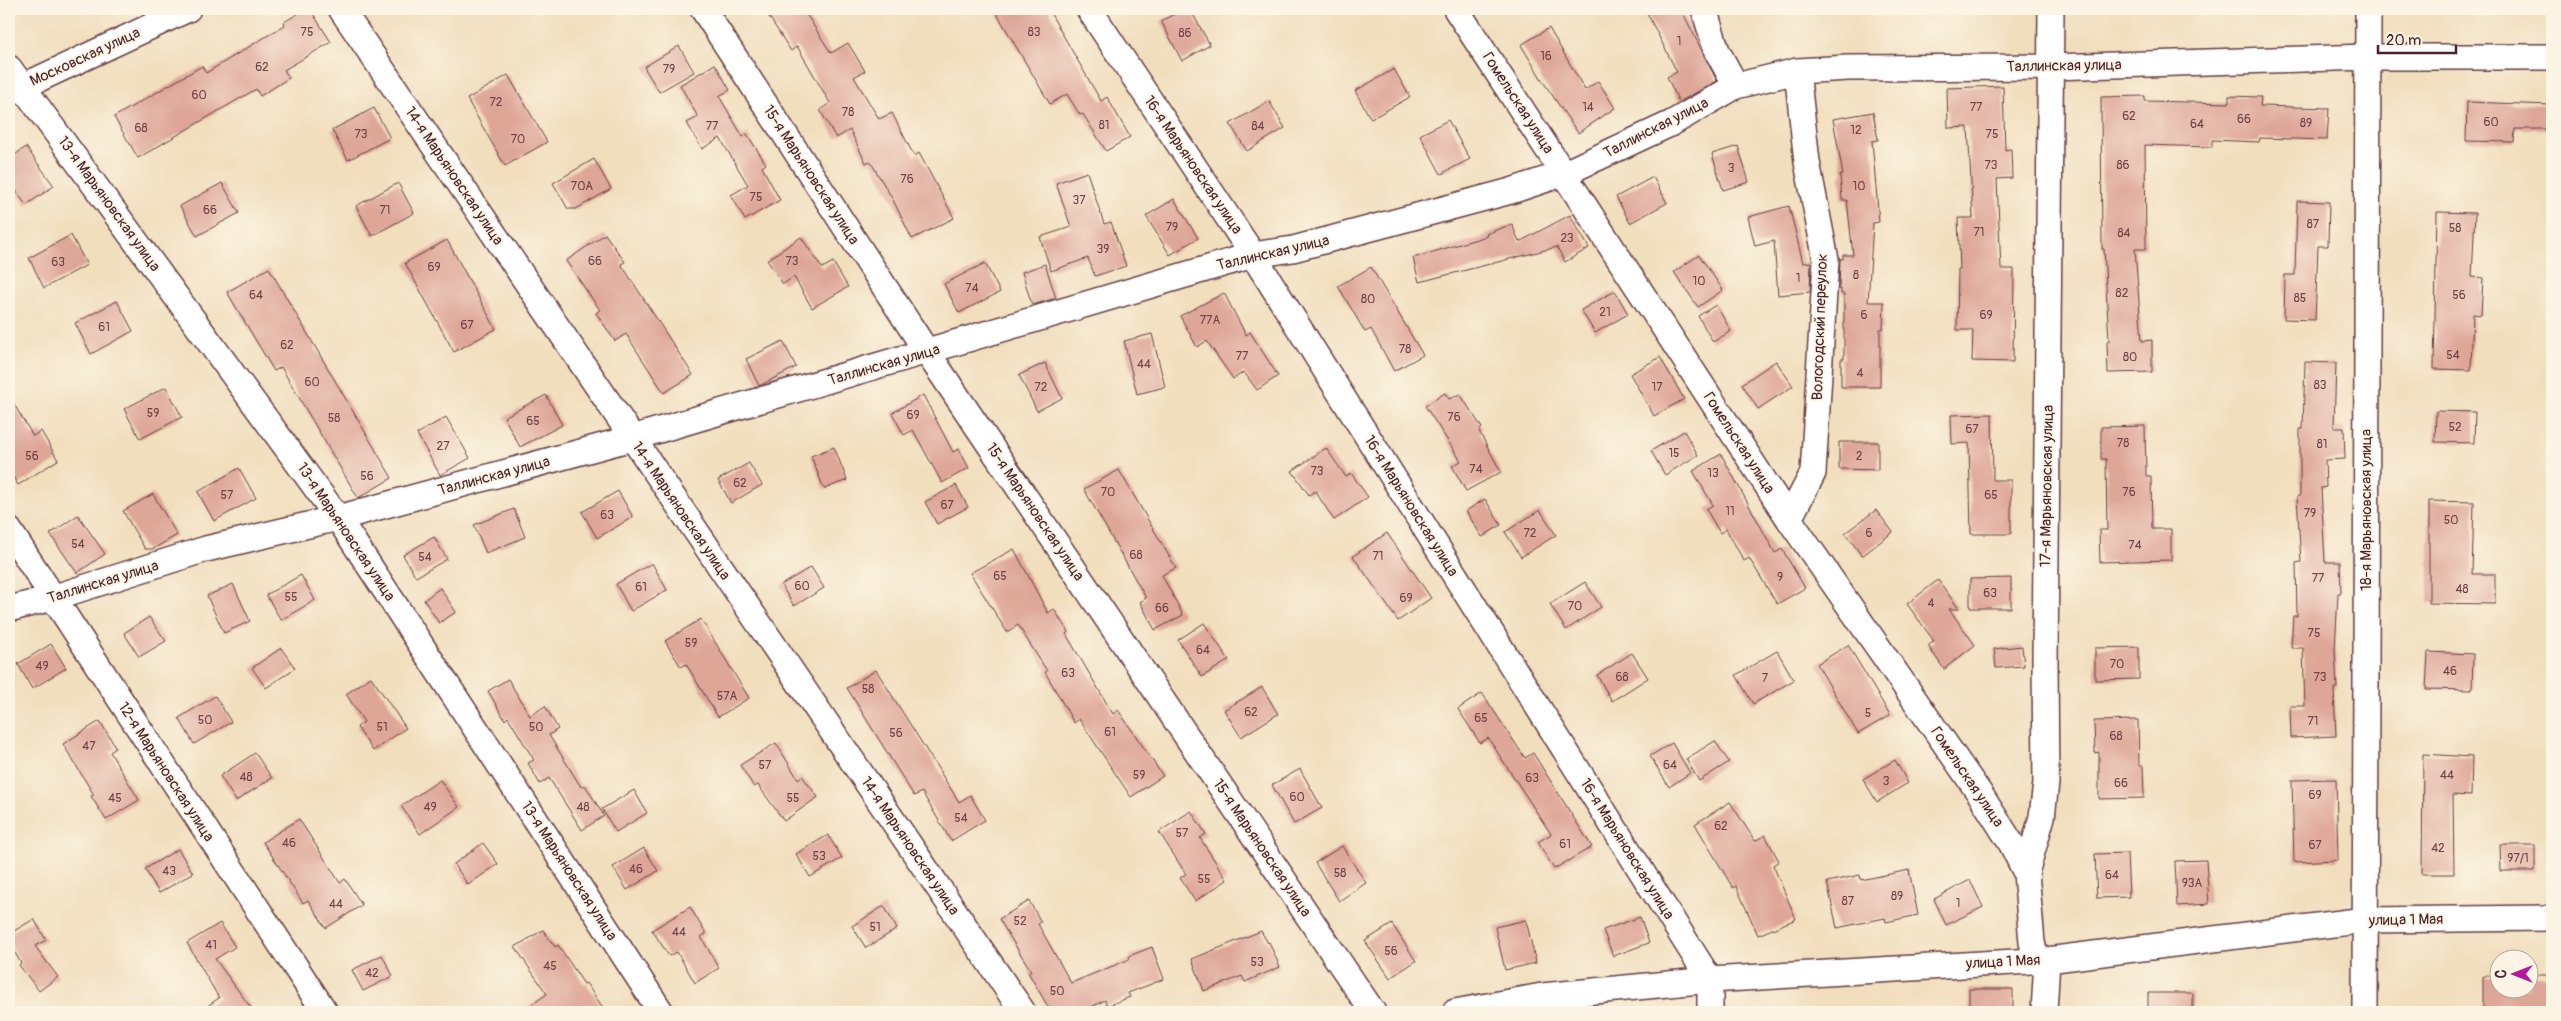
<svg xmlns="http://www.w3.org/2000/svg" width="2561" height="1021" font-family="Pangolin,sans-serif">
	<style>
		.building { fill: #dea697 }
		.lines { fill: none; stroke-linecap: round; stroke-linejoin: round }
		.minor-casing { stroke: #633c41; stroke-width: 28 }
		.minor { stroke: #fff; stroke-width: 25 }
		.labels { text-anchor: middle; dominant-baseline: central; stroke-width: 4; stroke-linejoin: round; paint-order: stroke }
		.number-label { font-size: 12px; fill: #6f4146 }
		.street-label { font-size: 15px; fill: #4a1f2b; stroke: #fcf5e5 }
	</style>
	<rect width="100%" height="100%" fill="#fcf5e5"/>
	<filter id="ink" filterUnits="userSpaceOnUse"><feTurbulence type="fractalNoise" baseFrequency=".02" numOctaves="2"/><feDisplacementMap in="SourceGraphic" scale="10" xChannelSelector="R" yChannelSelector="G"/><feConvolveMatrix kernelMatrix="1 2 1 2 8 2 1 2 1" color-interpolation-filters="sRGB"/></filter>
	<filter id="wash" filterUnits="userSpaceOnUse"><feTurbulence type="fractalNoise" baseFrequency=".0096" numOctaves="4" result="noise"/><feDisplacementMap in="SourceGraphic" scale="20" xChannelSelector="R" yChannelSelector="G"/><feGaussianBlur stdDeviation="1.12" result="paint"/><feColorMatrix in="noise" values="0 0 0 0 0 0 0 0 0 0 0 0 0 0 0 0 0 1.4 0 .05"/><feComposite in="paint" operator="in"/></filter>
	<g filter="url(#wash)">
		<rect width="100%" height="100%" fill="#f1debd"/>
		<g id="blocks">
			<path class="building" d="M306 9H310L331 42 284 70 289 78 260 96 256 89 138 158 114 117 202 66 206 73 285 25 284 22Z
				M764 9H803L831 53 848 43 865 71 854 77 879 119 892 113 914 156 919 153 954 218 912 239 892 198 870 161 866 163 850 130 836 138 820 110 830 103 797 46 791 51Z
				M994 9H1048L1101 101 1107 97 1130 137 1106 151 1083 114 1080 115 1067 94 1050 104Z
				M1184 9H1190L1210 45 1182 61 1161 21Z
				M1645 9H1681L1717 81 1679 102 1667 77 1677 72Z
				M1549 28 1585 90 1598 81 1615 108 1578 133 1544 83 1521 45Z
				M679 46 694 72 659 92 644 67Z
				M715 64 730 90 719 96 743 137 747 134 766 164 762 167 780 200 745 220 731 195 748 185 720 138 702 149 687 123 698 117 680 85Z
				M1394 69 1410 97 1371 119 1355 91Z
				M508 75 547 142 505 166 467 99Z
				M2003 86 2005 150 2011 149 2012 178 1997 179 2001 269H2014L2013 362 1972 361 1973 330H1957L1958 269H1960L1958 218H1973L1968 127 1948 128 1947 88Z
				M2145 96V101L2229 103V96L2261 97 2260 106 2329 108 2327 140 2260 138 2259 142 2212 140V147L2145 145 2146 249H2135L2142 341 2152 340V372L2108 373 2107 341H2109L2104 249H2102L2101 97Z
				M1269 101 1285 128 1247 151 1230 124Z
				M2467 102 2552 105V129H2515L2514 142 2466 141Z
				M374 108 390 138 348 160 332 130Z
				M1873 112 1878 140 1872 141 1879 222 1873 223 1868 302H1884L1883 329H1880V387H1841V359H1844V294H1841V289H1839L1840 259H1843V255H1853L1847 200H1842L1840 175H1843L1833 119Z
				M1448 120 1470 159 1441 174 1420 135Z
				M1738 146 1749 182 1723 190 1712 154Z
				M26 147 54 186 26 205 9 181V159Z
				M594 159 611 189 576 209H568L553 183Z
				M1087 172 1104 224 1111 222 1126 266 1095 276 1088 258 1051 271 1040 237 1071 227 1056 183Z
				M1653 177 1667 203 1630 223 1616 197Z
				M222 183 239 213 197 236 180 206Z
				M398 183 414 213 372 236 356 206Z
				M1174 199 1198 238 1170 255 1146 216Z
				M2297 201 2329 202 2328 246H2318L2315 320 2284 319 2285 275H2295Z
				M1789 206 1803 263 1811 262 1810 292 1778 295 1774 241 1755 246 1748 217Z
				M2437 212 2475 213 2472 277 2483 278 2481 315 2473 314 2471 370 2434 369Z
				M1570 215 1589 248 1565 262 1557 247 1419 282 1413 258 1487 236 1486 234 1512 224 1519 242Z
				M605 234 625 262 621 264 693 375 664 393 626 334 615 341 596 313 600 310 566 261Z
				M71 235 87 265 44 288 29 258Z
				M801 237 822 268 833 262 848 287 812 308 794 277 783 284 767 260Z
				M447 240 496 329 454 352 405 263Z
				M1699 255 1723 290 1698 307 1674 272Z
				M985 263 1000 292 959 313 944 284Z
				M1045 264 1056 298 1032 305 1022 272Z
				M1371 267 1423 355 1394 371 1371 329 1365 332 1338 286Z
				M269 268 392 478 358 498 281 367 274 371 227 292Z
				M1615 291 1628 314 1595 333 1581 310Z
				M1224 293 1246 335 1250 332 1278 376 1257 390 1244 372 1233 379 1207 341 1197 347 1180 316Z
				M117 301 133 331 91 354 75 323Z
				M1716 305 1731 331 1713 342 1698 316Z
				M1152 334 1165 387 1137 394 1124 341Z
				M783 341 796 367 759 386 746 359Z
				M1660 357 1684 399 1654 416 1630 374Z
				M1776 361 1793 386 1758 409 1742 384Z
				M2305 362 2336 363 2334 428H2344L2345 459 2325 460 2326 487 2321 488 2325 562H2340L2341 593H2338L2335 650 2337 688H2334L2336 736 2291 738 2290 706H2305L2303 648H2291L2293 616H2297L2296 563 2301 562 2297 497 2300 496V429H2303Z
				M1045 363 1062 398 1037 411 1019 375Z
				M166 387 182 417 140 439 124 409Z
				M1445 393 1449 399 1460 394 1482 428 1479 431 1501 472 1466 491 1452 466 1461 461 1425 406Z
				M546 395 562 425 520 447 504 417Z
				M923 395 953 452 959 449 969 468 942 483 913 430 904 435 892 413Z
				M9 396 33 436 41 431 58 460 18 485 9 470Z
				M2436 411 2475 412 2474 443 2435 442Z
				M1992 414 1993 480H2011V534H1971L1969 443 1952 444 1951 415Z
				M446 417 470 458 440 475 417 434Z
				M2145 426 2146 476H2151L2152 529H2171V560L2100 562 2099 530H2107L2106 459H2101V427Z
				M1684 431 1698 455 1665 475 1651 451Z
				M1839 442H1878V470L1839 469Z
				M834 447 847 480 824 489 811 456Z
				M1326 448 1346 477 1351 473 1368 497 1334 520 1315 491 1309 495 1292 471Z
				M1721 454 1775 553 1782 549 1805 588 1777 604 1749 558 1744 561 1726 529 1720 533 1706 509 1713 505 1693 471Z
				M749 463 762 485 731 503 718 480Z
				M239 468 256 498 214 521 198 492Z
				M1119 470 1176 568 1162 575 1183 615 1155 630 1140 602 1146 598 1084 489Z
				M956 485 968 507 937 524 925 502Z
				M618 491 633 517 597 538 582 512Z
				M153 494 177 535 153 549H145L123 511Z
				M1485 499 1501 525 1482 537 1466 511Z
				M2429 501 2474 502 2472 574H2495V604L2429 603Z
				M514 509 525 537 486 553 474 525Z
				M1540 510 1556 535 1521 557 1505 532Z
				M1876 510 1893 532 1862 556 1845 533Z
				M78 515 105 554 77 573 50 534Z
				M1387 533 1431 598 1398 621 1353 556Z
				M434 537 447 559 416 577 403 555Z
				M1014 549 1048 613 1054 609 1068 632 1066 634 1113 714 1118 710 1163 776 1131 797 1079 719 1074 723 1045 672 1047 671 1018 625 1007 632 970 573Z
				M652 563 667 590 631 611 616 584Z
				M811 567 824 588 794 606 781 585Z
				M301 575 315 600 281 620 266 595Z
				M2011 578V608H1970V579Z
				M1938 580 1959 609H1949L1975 645 1944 669 1928 646 1934 641 1907 604Z
				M1585 582 1601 607 1566 630 1550 604Z
				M233 584 250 621 224 633 207 596Z
				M440 588 456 612 439 623 424 600Z
				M149 617 166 641 139 657 124 633Z
				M701 619 749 698 718 717 686 664 681 667 665 641Z
				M1204 623 1229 660 1202 677 1178 640Z
				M51 644 66 668 32 689 18 664Z
				M1848 645 1890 715 1858 734 1817 664Z
				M2022 646 2024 666 1996 668 1994 649Z
				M2139 647V679L2095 680V648Z
				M281 648 295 668 266 688 252 668Z
				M1777 651 1794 680 1753 704 1736 675Z
				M2428 652 2473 654 2472 690 2426 689Z
				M1632 653 1648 678 1612 701 1597 675Z
				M876 670 959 802 970 795 985 820 951 841 922 792 914 796 847 688Z
				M371 677 406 728 373 751 357 727 364 722 346 694Z
				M508 679 530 716 545 706 558 729 549 735 581 787 585 785 604 816 582 830 549 778 540 784 528 763 534 760 508 717 505 720 488 691Z
				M1262 687 1278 714 1241 737 1224 710Z
				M1482 693 1525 758 1533 753 1592 847 1554 869 1538 842 1551 834 1488 738 1480 743 1458 709Z
				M215 696 231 722 194 744 179 718Z
				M2138 720 2139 766H2143L2144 798 2099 799V752L2095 753 2094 721Z
				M100 721 116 748 110 752 139 800 106 820 91 796 94 795 63 744Z
				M1715 741 1729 762 1699 781 1686 759Z
				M776 743 798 779 802 776 818 797 784 821 758 785 754 787 740 765Z
				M1672 743 1690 773 1669 787 1650 756Z
				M255 753 272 778 236 801 220 776Z
				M2423 754 2472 757 2471 796 2453 795 2454 874H2422Z
				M1895 760 1908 783 1877 802 1863 779Z
				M1300 769 1322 808 1294 824 1272 785Z
				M2336 779 2338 860 2294 862 2292 780Z
				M440 780 459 807 420 834 401 806Z
				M634 790 647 813 616 832 602 809Z
				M1730 802 1755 841 1765 835 1779 861 1773 865 1796 919 1758 935 1736 886 1733 888 1695 824Z
				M1191 811 1206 834 1200 838 1227 880 1195 901 1180 878 1186 874 1159 832Z
				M299 819 340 883 345 879 362 905 326 928 308 900 303 903 263 842Z
				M828 835 842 858 810 877 796 854Z
				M483 843 498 864 468 885 454 864Z
				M2500 845H2535V871H2501Z
				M1342 846 1366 883 1339 901 1315 863Z
				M644 848 658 871 627 890 613 867Z
				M178 849 193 873 159 893 145 869Z
				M2127 853 2129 897 2097 898 2095 854Z
				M2206 860 2209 904 2177 906 2175 861Z
				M1909 870 1918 915 1886 922 1885 918 1837 928 1827 882 1860 875 1861 880Z
				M1970 880 1983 907 1946 925 1934 899Z
				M1029 901 1041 922 1038 924 1071 983 1130 959 1129 956 1152 947 1164 979 1128 993 1130 997 1107 1006 1105 1000 1082 1012H1051L1028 972 1031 971 999 919Z
				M884 906 897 929 866 948 852 926Z
				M690 907 706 934 701 937 719 968 695 983 677 952 669 956 652 930Z
				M1640 917 1649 943 1613 956 1603 930Z
				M34 919 46 940 35 946 58 977 39 991 19 965 21 963 9 943V934Z
				M1526 920 1536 963 1505 970 1495 927Z
				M220 923 235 947 215 959 254 1012H199L219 998 187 943Z
				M1392 924 1416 961 1390 978 1365 941Z
				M543 930 555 947 558 945 584 984 586 983 606 1012H521L547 994 515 947Z
				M1261 931 1268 943 1269 942 1280 967 1245 982 1242 976 1204 991 1192 959Z
				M382 955 393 976 363 991 352 970Z
				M2528 975H2552V1012H2483V976H2498V988H2528Z
				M1969 989H2013V1012H1969Z
				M2148 993H2193V1012H2148Z"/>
		</g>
	</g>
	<g filter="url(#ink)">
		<use href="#blocks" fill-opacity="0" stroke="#633c41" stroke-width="1"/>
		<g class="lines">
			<defs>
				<path id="minor" d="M341 9 1023 1012
					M703 9 927 352 1373 1012
					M1089 9 1253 255 1710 980V1012
					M1456 9 1789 519 1980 794 2011 843 2026 873
					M1704 9 1717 51 1736 86
					M9 68 338 518 661 1012
					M9 93 188 9
					M1789 519 1813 473 1826 260 1807 162 1797 71
					M9 530 325 1012
					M9 609 52 598 206 549 338 518 632 438 1253 255 1293 249 1511 191 1565 173 1672 123 1736 86 1797 71 1848 68 2052 67 2367 57H2552
					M2036 961 2032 942 2026 873 2042 817 2046 783 2045 662 2051 9
					M1455 1012 1542 996 1710 980 2047 960 2365 920 2552 918
					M2044 1012 2047 960
					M2365 1012 2368 9"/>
			</defs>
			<use href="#minor" class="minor-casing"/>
			<use href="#minor" class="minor"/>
		</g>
	</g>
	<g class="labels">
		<g class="number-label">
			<text x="307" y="32">75</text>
			<text x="1034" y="32">83</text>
			<text x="1185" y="33">86</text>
			<text x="1679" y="41">1</text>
			<text x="1546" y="56">16</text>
			<text x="262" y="67">62</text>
			<text x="669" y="69">79</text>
			<text x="199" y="95">60</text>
			<text x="496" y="102">72</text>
			<text x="1588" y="107">14</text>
			<text x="1976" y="107">77</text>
			<text x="848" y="112">78</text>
			<text x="2129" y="116">62</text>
			<text x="2244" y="119">66</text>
			<text x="2491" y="122">60</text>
			<text x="2306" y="123">89</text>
			<text x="2197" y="124">64</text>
			<text x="1104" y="125">81</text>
			<text x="712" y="126">77</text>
			<text x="1258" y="126">84</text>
			<text x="141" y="128">68</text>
			<text x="1856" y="130">12</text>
			<text x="361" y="134">73</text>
			<text x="1992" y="134">75</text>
			<text x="518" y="139">70</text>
			<text x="1991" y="165">73</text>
			<text x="2123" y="165">86</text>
			<text x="1731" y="168">3</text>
			<text x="907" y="179">76</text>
			<text x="582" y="186">70А</text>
			<text x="1859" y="186">10</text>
			<text x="756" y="197">75</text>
			<text x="1079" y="200">37</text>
			<text x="210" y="210">66</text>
			<text x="385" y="210">71</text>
			<text x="2313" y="224">87</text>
			<text x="1172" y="227">79</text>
			<text x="2455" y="228">58</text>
			<text x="1979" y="232">71</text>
			<text x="2124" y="233">84</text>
			<text x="1567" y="238">23</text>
			<text x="1103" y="249">39</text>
			<text x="595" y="261">66</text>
			<text x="792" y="261">73</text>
			<text x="58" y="262">63</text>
			<text x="434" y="267">69</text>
			<text x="1856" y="275">8</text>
			<text x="1798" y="278">1</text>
			<text x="1699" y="281">10</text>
			<text x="972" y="288">74</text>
			<text x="2122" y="293">82</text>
			<text x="256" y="295">64</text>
			<text x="2459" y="295">56</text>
			<text x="2300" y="298">85</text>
			<text x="1368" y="299">80</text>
			<text x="1605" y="312">21</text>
			<text x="1864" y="315">6</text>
			<text x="1986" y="315">69</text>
			<text x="1210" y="320">77А</text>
			<text x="467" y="325">67</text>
			<text x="104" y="327">61</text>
			<text x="287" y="345">62</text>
			<text x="1405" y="349">78</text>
			<text x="2453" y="355">54</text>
			<text x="1242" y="356">77</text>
			<text x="2130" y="357">80</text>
			<text x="1144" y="364">44</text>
			<text x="1860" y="373">4</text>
			<text x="312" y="382">60</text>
			<text x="2320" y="385">83</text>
			<text x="1041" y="387">72</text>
			<text x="1657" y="387">17</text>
			<text x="153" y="413">59</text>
			<text x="913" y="415">69</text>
			<text x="1454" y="417">76</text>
			<text x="334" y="418">58</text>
			<text x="533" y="421">65</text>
			<text x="2455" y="427">52</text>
			<text x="1972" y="429">67</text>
			<text x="2123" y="443">78</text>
			<text x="2322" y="444">81</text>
			<text x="443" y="446">27</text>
			<text x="1674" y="453">15</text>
			<text x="32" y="456">56</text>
			<text x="1859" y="456">2</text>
			<text x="1476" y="469">74</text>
			<text x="1317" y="471">73</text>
			<text x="1713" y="473">13</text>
			<text x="367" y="476">56</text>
			<text x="740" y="483">62</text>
			<text x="1108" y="492">70</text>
			<text x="2129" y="492">76</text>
			<text x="227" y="495">57</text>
			<text x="1991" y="495">65</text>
			<text x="947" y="505">67</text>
			<text x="1730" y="511">11</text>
			<text x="2310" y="513">79</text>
			<text x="607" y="515">63</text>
			<text x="2451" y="520">50</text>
			<text x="1530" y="533">72</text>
			<text x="1869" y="533">6</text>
			<text x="78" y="544">54</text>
			<text x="2135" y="545">74</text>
			<text x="1136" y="555">68</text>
			<text x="1378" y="556">71</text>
			<text x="425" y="557">54</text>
			<text x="1000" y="576">65</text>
			<text x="1780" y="577">9</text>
			<text x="2318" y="578">77</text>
			<text x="802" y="586">60</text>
			<text x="641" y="587">61</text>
			<text x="2462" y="589">48</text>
			<text x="1990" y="593">63</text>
			<text x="291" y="597">55</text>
			<text x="1406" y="598">69</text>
			<text x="1931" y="603">4</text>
			<text x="1575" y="606">70</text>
			<text x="1162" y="608">66</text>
			<text x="2314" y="633">75</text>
			<text x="691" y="643">59</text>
			<text x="1203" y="650">64</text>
			<text x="2117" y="664">70</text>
			<text x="42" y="666">49</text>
			<text x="2450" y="671">46</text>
			<text x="1068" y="673">63</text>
			<text x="1622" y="677">68</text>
			<text x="2320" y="677">73</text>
			<text x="1765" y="678">7</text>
			<text x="868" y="689">58</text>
			<text x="727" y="696">57А</text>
			<text x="1251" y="712">62</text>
			<text x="1868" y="713">5</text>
			<text x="1481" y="718">65</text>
			<text x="205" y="720">50</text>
			<text x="2313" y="721">71</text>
			<text x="382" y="727">51</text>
			<text x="536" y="727">50</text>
			<text x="1110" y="732">61</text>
			<text x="896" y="733">56</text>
			<text x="2116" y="736">68</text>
			<text x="89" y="746">47</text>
			<text x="765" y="765">57</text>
			<text x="1670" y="765">64</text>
			<text x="1139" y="775">59</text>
			<text x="2447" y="775">44</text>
			<text x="246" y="777">48</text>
			<text x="1532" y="778">63</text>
			<text x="1886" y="781">3</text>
			<text x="2121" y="783">66</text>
			<text x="2315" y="795">69</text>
			<text x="1297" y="797">60</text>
			<text x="115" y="798">45</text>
			<text x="793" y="798">55</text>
			<text x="430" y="807">49</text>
			<text x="583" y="807">48</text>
			<text x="961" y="818">54</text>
			<text x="1721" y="826">62</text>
			<text x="1182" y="833">57</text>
			<text x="289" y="843">46</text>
			<text x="1565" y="844">61</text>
			<text x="2315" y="845">67</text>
			<text x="2438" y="848">42</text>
			<text x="819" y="856">53</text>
			<text x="2518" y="858">97/1</text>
			<text x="636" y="869">46</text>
			<text x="169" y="871">43</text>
			<text x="1340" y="873">58</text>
			<text x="2112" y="875">64</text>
			<text x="1204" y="879">55</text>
			<text x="2192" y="883">93А</text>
			<text x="1897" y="896">89</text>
			<text x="1848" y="901">87</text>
			<text x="1958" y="903">1</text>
			<text x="336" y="904">44</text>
			<text x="1020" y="921">52</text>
			<text x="875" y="927">51</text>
			<text x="679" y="932">44</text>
			<text x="211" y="945">41</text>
			<text x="1391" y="951">56</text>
			<text x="1257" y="962">53</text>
			<text x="550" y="966">45</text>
			<text x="372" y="973">42</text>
			<text x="1057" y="991">50</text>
		</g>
		<g class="street-label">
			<text transform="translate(85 57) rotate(-25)">Московская улица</text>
			<text transform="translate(2064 66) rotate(-1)">Таллинская улица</text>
			<text transform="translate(1518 103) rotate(57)">Гомельская улица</text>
			<text transform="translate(1656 128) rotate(-27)">Таллинская улица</text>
			<text transform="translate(1193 165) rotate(56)">16-я Марьяновская улица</text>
			<text transform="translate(811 175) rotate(57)">15-я Марьяновская улица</text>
			<text transform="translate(454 176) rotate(56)">14-я Марьяновская улица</text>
			<text transform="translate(109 204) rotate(54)">13-я Марьяновская улица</text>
			<text transform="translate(1273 253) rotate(-13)">Таллинская улица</text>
			<text transform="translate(1820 327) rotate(-88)">Вологодский переулок</text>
			<text transform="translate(884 365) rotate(-16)">Таллинская улица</text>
			<text transform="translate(1739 443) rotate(57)">Гомельская улица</text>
			<text transform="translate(494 476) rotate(-15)">Таллинская улица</text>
			<text transform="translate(2047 486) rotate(-89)">17-я Марьяновская улица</text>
			<text transform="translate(1411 506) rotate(58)">16-я Марьяновская улица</text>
			<text transform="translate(2366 510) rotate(-90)">18-я Марьяновская улица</text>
			<text transform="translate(681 511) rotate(56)">14-я Марьяновская улица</text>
			<text transform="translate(1035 512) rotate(56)">15-я Марьяновская улица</text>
			<text transform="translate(346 532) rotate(56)">13-я Марьяновская улица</text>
			<text transform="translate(103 582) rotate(-17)">Таллинская улица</text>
			<text transform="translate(166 772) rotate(57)">12-я Марьяновская улица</text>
			<text transform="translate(1967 777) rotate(56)">Гомельская улица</text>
			<text transform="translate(910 846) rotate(56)">14-я Марьяновская улица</text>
			<text transform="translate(1262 848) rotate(56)">15-я Марьяновская улица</text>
			<text transform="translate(1627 849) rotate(58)">16-я Марьяновская улица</text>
			<text transform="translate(569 871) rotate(57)">13-я Марьяновская улица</text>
			<text transform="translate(2406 920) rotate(-1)">улица 1 Мая</text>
			<text transform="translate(2003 962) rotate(-3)">улица 1 Мая</text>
		</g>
	</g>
	<rect width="2561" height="1021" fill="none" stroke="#fcf5e5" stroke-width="30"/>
	<g transform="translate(2514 974) rotate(270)"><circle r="24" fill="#fcf5e5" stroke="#b59f9b"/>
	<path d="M0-4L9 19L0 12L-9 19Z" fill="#b5179e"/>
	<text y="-8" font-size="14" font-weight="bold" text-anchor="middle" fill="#4a1f2b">С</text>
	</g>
	<path d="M2378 45v8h78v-8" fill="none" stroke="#4a1f2b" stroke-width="2.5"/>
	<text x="2386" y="45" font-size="15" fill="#4a1f2b" stroke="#fcf5e5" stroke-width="4" paint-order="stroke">20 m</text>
</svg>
